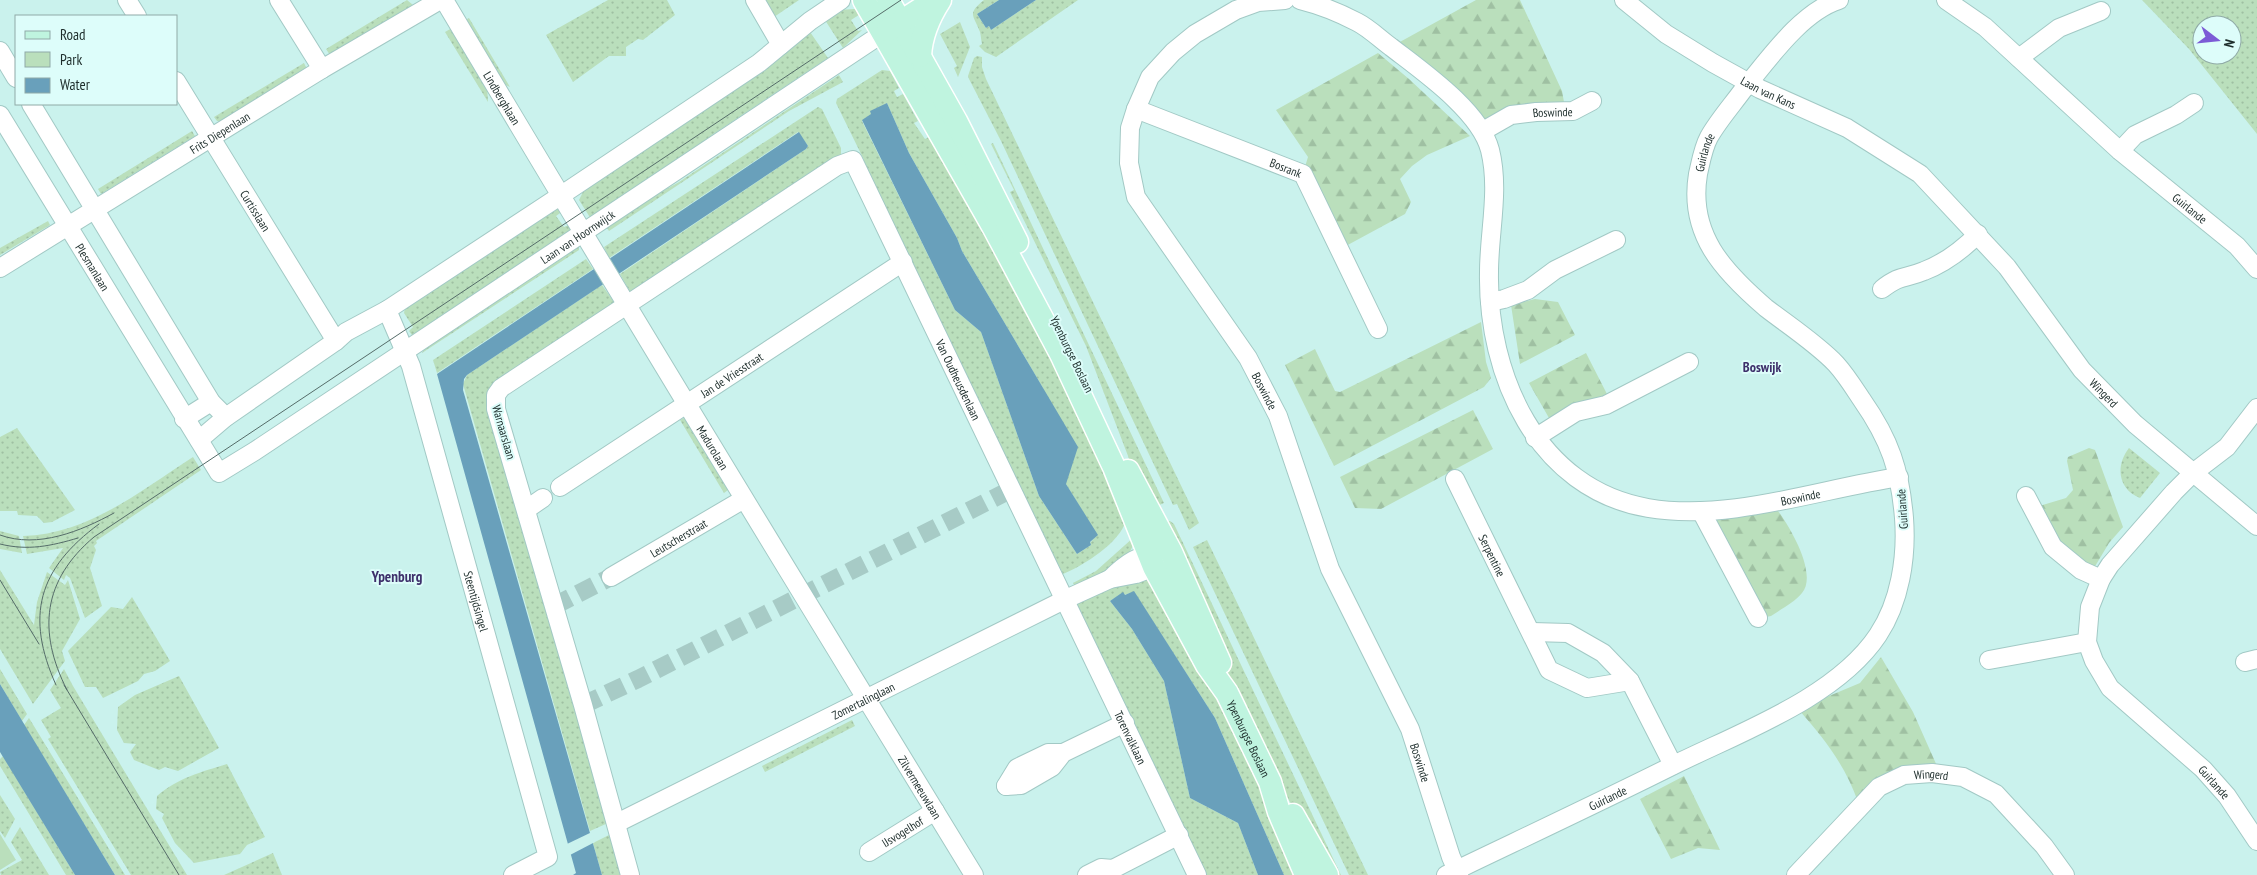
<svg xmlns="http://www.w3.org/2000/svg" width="2257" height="875" font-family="'PT Sans Narrow',sans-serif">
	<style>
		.green { fill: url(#green-dots); fill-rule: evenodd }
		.forest { fill: url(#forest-firs) }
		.pitch { fill: #badfbc }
		.water { fill: #69a0bb }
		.pier { fill: #caf2ed }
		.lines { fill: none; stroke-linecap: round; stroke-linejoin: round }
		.minor-tunnel { stroke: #a7cbc6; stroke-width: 18; stroke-dasharray: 18 9; stroke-linecap: butt }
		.minor-casing { stroke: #a2c9c5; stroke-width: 20 }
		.major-casing { stroke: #fff; stroke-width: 25 }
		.minor { stroke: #fff; stroke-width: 18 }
		.major { stroke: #bff4df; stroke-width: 22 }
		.tram { stroke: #556c69; stroke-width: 1 }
		.labels { text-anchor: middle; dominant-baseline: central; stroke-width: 4; stroke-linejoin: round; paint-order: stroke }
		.street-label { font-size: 12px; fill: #1d2d2b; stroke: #ddfdfa }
		.neighbourhood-label { font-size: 14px; font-weight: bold; fill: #3e306b; stroke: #ddfdfa }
		.quarter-label { font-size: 15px; font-weight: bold; fill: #3e306b; stroke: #ddfdfa }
	</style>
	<defs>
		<pattern id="green-dots" width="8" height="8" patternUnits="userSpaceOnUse" patternTransform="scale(1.25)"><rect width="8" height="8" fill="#badfbc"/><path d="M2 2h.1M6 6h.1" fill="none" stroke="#9fc0a2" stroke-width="1.8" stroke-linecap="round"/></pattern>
		<pattern id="forest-firs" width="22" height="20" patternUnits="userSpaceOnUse" patternTransform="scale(1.25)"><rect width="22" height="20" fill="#badfbc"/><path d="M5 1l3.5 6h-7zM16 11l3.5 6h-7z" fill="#9fc0a2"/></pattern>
	</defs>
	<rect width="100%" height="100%" fill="#caf2ed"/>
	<path class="green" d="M407 0 413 5 330 55 326 49Z
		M608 0H667L675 15 643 40 638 39 626 47V56H609L573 82 546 35Z
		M764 0H799L774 17Z
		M984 0H999L977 14 986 28 989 26 991 30 1036 0H1078L996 57 985 52 979 46 982 44C981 40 981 36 980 32 973 14 967 14 984 0Z
		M2142 0H2257V134L2189 49ZM2202 25H2232V55H2202Z
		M854 9 865 11 851 20 858 31 862 30 843 48 823 17 839 10Z
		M469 18 510 87 497 81 462 22Z
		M960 22 970 47 958 77 954 68 957 66 940 34Z
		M452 28 487 86 488 102 445 32Z
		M808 29 828 58 712 135 651 184 591 219 579 200 583 192 580 187Z
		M977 56 982 57V67L986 79 1199 523 1189 530 1177 504 1173 505 1001 141 969 79 968 76 974 58Z
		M304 63 307 69 221 121H217L214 117Z
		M882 70 890 71 899 88 894 91 897 97 903 94 918 121 914 123 925 139 929 137 1028 297 1126 520C1121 542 1083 566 1063 574L1058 564 1054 566 861 162 864 160 836 103 837 99ZM887 103 909 153 957 238 962 251 1043 388 1066 484 1097 535 1090 543 1091 545 1077 554 1039 496 981 332 955 310 862 121Z
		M839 75 843 82 789 111 609 231 604 224 679 182Z
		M818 107 822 109 841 148V157L630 292 620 274 806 149 808 146 798 132 609 258 604 247Z
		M192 131 195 136 101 194 98 189Z
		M993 143 1164 503 1152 508 1133 469 1086 346 1010 192 1014 190 991 144Z
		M556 205 563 211 556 216 564 227 571 224 574 231 414 338 409 331 413 327 404 313 405 308Z
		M48 221 50 225 0 255V248Z
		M575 246 579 247V250L422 353 427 344 438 334 441 338 567 255 564 250Z
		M586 259 593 269 437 373 433 360Z
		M602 285 614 302 607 307 609 311 496 383 608 823 590 831 463 384 467 375Z
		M684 418 728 490 724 493 680 420Z
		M17 428 75 510 52 522 44 523 37 516 18 515 17 511H0V437Z
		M2129 448 2160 473 2140 498C2118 489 2115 466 2129 448Z
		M193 457 201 470 96 541 97 543 94 546 96 550 90 568 102 606 85 618 70 578 66 575 64 580 49 568 63 548 27 554 23 536C89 534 140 491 193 457Z
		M1170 521 1174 524 1341 875H1332L1283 790 1239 700 1166 522Z
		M0 531 19 536 22 553 0 549Z
		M1134 537C1136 561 1094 578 1076 588L1073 583 1096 571Z
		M1207 540 1368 875H1349L1193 547Z
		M0 570 34 625 37 602 47 572 65 585 68 580 80 619 62 651 65 661 33 704 0 649Z
		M1131 579H1145L1151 582 1221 695 1301 875H1284L1215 718 1134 592 1124 595 1123 593 1110 601 1132 629 1164 681 1190 798 1238 823 1258 875H1203L1076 605 1079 601Z
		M132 597 170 661 155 671 144 674 138 681 103 698 96 687H85L68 651 111 607 123 609Z
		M0 669 27 714 22 721 0 684Z
		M64 669 73 686 187 875H131L48 739 51 737 41 720 61 708 50 690Z
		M179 676 219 748 178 771 165 767 159 770 134 760 130 752 136 744 124 743 117 730 118 707 135 695Z
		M29 718 125 875H115L24 725Z
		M852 720 855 726 765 772 762 766Z
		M3 756 75 875H66L0 766V759Z
		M227 764 265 837 247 845 240 854 194 863 175 843 162 818 164 814 156 809 157 796C178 778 201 772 227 764Z
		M0 795 15 819 5 838 0 831Z
		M20 827 49 875H1L0 872 22 860 11 842Z
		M611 834 622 875H602L593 843Z
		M273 853 282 875H224Z"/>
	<path class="forest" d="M1476 0H1520L1562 91 1564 102 1562 111 1484 122 1398 43Z
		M1378 53 1409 79 1470 136 1427 155 1412 166 1400 179 1411 202 1405 214 1344 247 1304 170 1308 157 1276 110Z
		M1535 299 1558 302 1575 335 1520 364 1511 305Z
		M1481 322 1486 362 1491 378 1484 387 1334 466 1285 365 1315 349 1335 391 1340 392Z
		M1586 353 1608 396 1570 406 1549 418 1529 383Z
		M1473 410 1493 449 1381 509 1355 508 1340 477Z
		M2089 448 2095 450 2123 527 2109 543 2094 568 2066 553 2036 507 2066 498 2073 490 2067 461 2068 457Z
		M1778 511C1790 527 1818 574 1802 593 1795 602 1781 609 1771 616L1766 617 1716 523 1717 517Z
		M1881 657 1913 712 1941 775 1930 773 1858 802C1845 765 1824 738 1798 709L1860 683Z
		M1684 776 1720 850 1698 848 1671 859 1640 799Z"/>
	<path class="pitch" d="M0 834 16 860 0 870Z"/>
	<path class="water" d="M999 0H1036L991 30 989 26 986 28 977 14Z
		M887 103 909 153 957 238 962 251 1078 447 1066 484 1098 535 1090 542 1091 545 1077 554 1039 496 981 332 955 310 862 120 871 114 870 111Z
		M799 132 808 146 806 149 467 375 464 379 463 390 602 875H573L576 873 437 374Z
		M1134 591 1215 718 1284 875H1258L1238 823 1190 798 1164 681 1132 629 1110 601 1123 592 1125 595Z
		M0 684 115 875H75L0 752Z"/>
	<path class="pier" d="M592 832 595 842 570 855 567 844Z"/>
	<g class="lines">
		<path class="minor-tunnel" d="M554 606 611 577
			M583 705 638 679 1012 489"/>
		<defs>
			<g id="minor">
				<path d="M127 0 137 16"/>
				<path d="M279 0 322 69"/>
				<path id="s1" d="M444 0C618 293 796 584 974 875"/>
				<path d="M755 0 781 45"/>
				<path id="s2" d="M1285 0 1258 2 1236 10 1195 34 1173 52 1150 77 1136 109 1130 128 1129 163 1136 197 1248 358 1278 416 1330 569 1410 729 1451 857 1459 875"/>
				<path id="s3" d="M1300 0C1320 5 1338 12 1357 22 1369 28 1380 39 1391 47 1422 71 1480 111 1490 150 1500 190 1489 232 1489 272 1487 375 1537 489 1648 508 1729 522 1819 489 1899 477"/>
				<path id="s4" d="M1624 0 1666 34 1713 63 1760 89 1847 128 1920 174 2007 267 2082 370 2135 424 2257 526"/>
				<path id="s5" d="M1946 0 1985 27 2120 151 2237 246 2257 269"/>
				<path d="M0 51 16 78"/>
				<path d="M2019 58 2059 28 2101 11"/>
				<path id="s6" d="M176 81 336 341"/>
				<path d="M31 104 211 402 226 417"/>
				<path id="s7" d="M1136 109 1303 174 1378 329"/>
				<path id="s8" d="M0 115 219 473 255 451 883 33"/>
				<path id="s9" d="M1483 131 1511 115 1536 112 1573 111 1592 101"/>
				<path d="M2120 151 2135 135 2176 115 2194 103"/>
				<path id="s10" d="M0 268 322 69 440 0"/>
				<path d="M1882 289C1901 274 1905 279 1924 271 1945 263 1962 250 1978 234"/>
				<path d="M1490 302 1504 299 1528 290 1555 270 1616 240"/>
				<path id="s11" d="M387 310 411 366 548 857 513 875"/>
				<path id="s12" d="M2257 408 2227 447 2193 473 2174 492 2110 565 2101 579 2090 607 2087 642 2094 661 2110 688 2203 769 2227 796 2257 841"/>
				<path d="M184 419 211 402"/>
				<path d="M1535 438 1576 412 1606 405 1689 362"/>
				<path d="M199 440 226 417 336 341 346 332 387 310 560 196 759 63 810 21 841 0"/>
				<path id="s13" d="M1455 479 1549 670 1587 688 1630 681"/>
				<path id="s14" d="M560 487 903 262"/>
				<path d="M2026 496 2053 547 2081 570 2101 579"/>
				<path d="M527 509 543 498"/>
				<path d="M1701 511 1758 618"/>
				<path id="s15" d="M611 577 744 499"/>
				<path d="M1110 579C1125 564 1139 554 1161 552"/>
				<path d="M1532 632 1568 633 1603 653 1630 681 1673 765"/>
				<path d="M1989 660 2087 642"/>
				<path d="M2245 662 2257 659"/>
				<path d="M1006 786 1021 785 1052 767 1063 753 1125 723"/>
				<path d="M1006 786 1017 768 1048 753H1063"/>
				<path id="s16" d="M617 823 1066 599 1110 579 1136 574 1154 567 1163 558"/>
				<path id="s17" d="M869 852 935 811"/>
				<path id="s18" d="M630 875 583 705 496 409V395L501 388 837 166 853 160 1197 875"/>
				<path d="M1087 875 1101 868 1113 869"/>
				<path d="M1109 875 1113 869 1179 835"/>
				<path id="s19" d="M1446 875C1523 838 1600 802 1676 764 1741 732 1837 697 1878 635 1900 602 1907 557 1904 518 1900 470 1890 440 1862 400 1854 388 1846 375 1836 364 1817 344 1788 325 1766 308 1723 271 1688 234 1698 174 1701 161 1703 148 1709 137 1718 121 1732 105 1743 90 1768 60 1801 12 1839 0"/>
				<path id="s20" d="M1796 875 1879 787 1904 775 1932 773 1963 777 1996 794 2044 846 2065 875"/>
			</g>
			<g id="major">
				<path id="s21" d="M864 0 994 228 1061 354 1114 467 1154 567 1207 665 1227 693 1270 782 1279 812 1306 875"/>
				<path d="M888 0 956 121 1017 242"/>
				<path d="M888 30 935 0"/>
				<path d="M920 56C921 36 929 17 940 0"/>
				<path d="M1128 471 1171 552 1220 663"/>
				<path d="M1293 815 1327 875"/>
			</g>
		</defs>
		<use href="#minor" class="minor-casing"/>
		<use href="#major" class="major-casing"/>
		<use href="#minor" class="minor"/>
		<use href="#major" class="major"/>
		<path class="tram" d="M0 535C38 549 81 531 114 513
			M0 544C28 551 51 546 78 538
			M0 580 39 644
			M56 685C25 616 38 569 99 524
			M64 685 179 875
			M67 690C37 631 43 580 94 537L901 0"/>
	</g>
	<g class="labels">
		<g class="street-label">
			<text stroke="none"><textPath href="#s4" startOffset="172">Laan van Kans</textPath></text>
			<text stroke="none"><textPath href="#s1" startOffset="114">Lindberghlaan</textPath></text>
			<text stroke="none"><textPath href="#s9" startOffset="74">Boswinde</textPath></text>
			<text stroke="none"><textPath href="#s10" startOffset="258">Frits Diepenlaan</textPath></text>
			<text stroke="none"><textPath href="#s19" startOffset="1062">Guirlande</textPath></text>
			<text stroke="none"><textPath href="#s7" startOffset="161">Bosrank</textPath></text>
			<text stroke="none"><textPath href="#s5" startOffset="321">Guirlande</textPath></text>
			<text stroke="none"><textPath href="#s6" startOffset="152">Curtisslaan</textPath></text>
			<text stroke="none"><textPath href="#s8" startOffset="849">Laan van Hoornwijck</textPath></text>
			<text stroke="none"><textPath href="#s8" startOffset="178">Plesmanlaan</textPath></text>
			<text transform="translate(1072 354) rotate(64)">Ypenburgse Boslaan</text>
			<text stroke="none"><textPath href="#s14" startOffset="205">Jan de Vriesstraat</textPath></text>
			<text stroke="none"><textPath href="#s18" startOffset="1171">Van Oudheusdenlaan</textPath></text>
			<text stroke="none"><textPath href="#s2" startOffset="518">Boswinde</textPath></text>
			<text stroke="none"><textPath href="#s4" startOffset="631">Wingerd</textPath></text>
			<text transform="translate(504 432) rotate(74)">Warnaarslaan</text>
			<text stroke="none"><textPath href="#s1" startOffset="522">Madurolaan</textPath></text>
			<text stroke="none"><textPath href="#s3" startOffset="835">Boswinde</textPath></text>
			<text transform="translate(1902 509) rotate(-94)">Guirlande</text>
			<text stroke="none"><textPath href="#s15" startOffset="78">Leutscherstraat</textPath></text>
			<text stroke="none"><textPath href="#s13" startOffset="85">Serpentine</textPath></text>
			<text stroke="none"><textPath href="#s11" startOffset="305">Steentijdsingel</textPath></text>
			<text stroke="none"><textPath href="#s16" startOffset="275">Zomertalinglaan</textPath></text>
			<text stroke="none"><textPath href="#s18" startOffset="1568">Torenvalklaan</textPath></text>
			<text stroke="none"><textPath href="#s21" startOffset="834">Ypenburgse Boslaan</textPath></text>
			<text stroke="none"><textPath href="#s2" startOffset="922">Boswinde</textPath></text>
			<text stroke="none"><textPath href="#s20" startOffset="176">Wingerd</textPath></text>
			<text stroke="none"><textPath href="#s12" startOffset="490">Guirlande</textPath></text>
			<text stroke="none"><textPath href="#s1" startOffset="920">Zilvermeeuwlaan</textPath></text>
			<text stroke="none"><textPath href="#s19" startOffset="179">Guirlande</textPath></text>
			<text stroke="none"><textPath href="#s17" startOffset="39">IJsvogelhof</textPath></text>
		</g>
		<g class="neighbourhood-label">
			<text x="1762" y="367">Boswijk</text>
		</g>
		<g class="quarter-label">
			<text x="397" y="576">Ypenburg</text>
		</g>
	</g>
	<rect x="15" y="15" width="162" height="90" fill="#ddfdfa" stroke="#90aaa7"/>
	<rect x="25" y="31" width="25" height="8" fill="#bff4df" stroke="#90aaa7"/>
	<text x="60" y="40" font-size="15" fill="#1d2d2b">Road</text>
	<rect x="25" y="52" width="25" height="15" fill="#badfbc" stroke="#90aaa7"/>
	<text x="60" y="65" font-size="15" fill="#1d2d2b">Park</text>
	<rect x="25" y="78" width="25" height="15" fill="#69a0bb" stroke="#90aaa7"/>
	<text x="60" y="90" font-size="15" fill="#1d2d2b">Water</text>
	<g transform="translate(2217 40) rotate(106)"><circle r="24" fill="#ddfdfa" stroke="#90aaa7"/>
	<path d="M0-4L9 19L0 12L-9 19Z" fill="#7c5bd6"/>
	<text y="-8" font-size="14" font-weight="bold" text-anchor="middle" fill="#1d2d2b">N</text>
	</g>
</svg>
